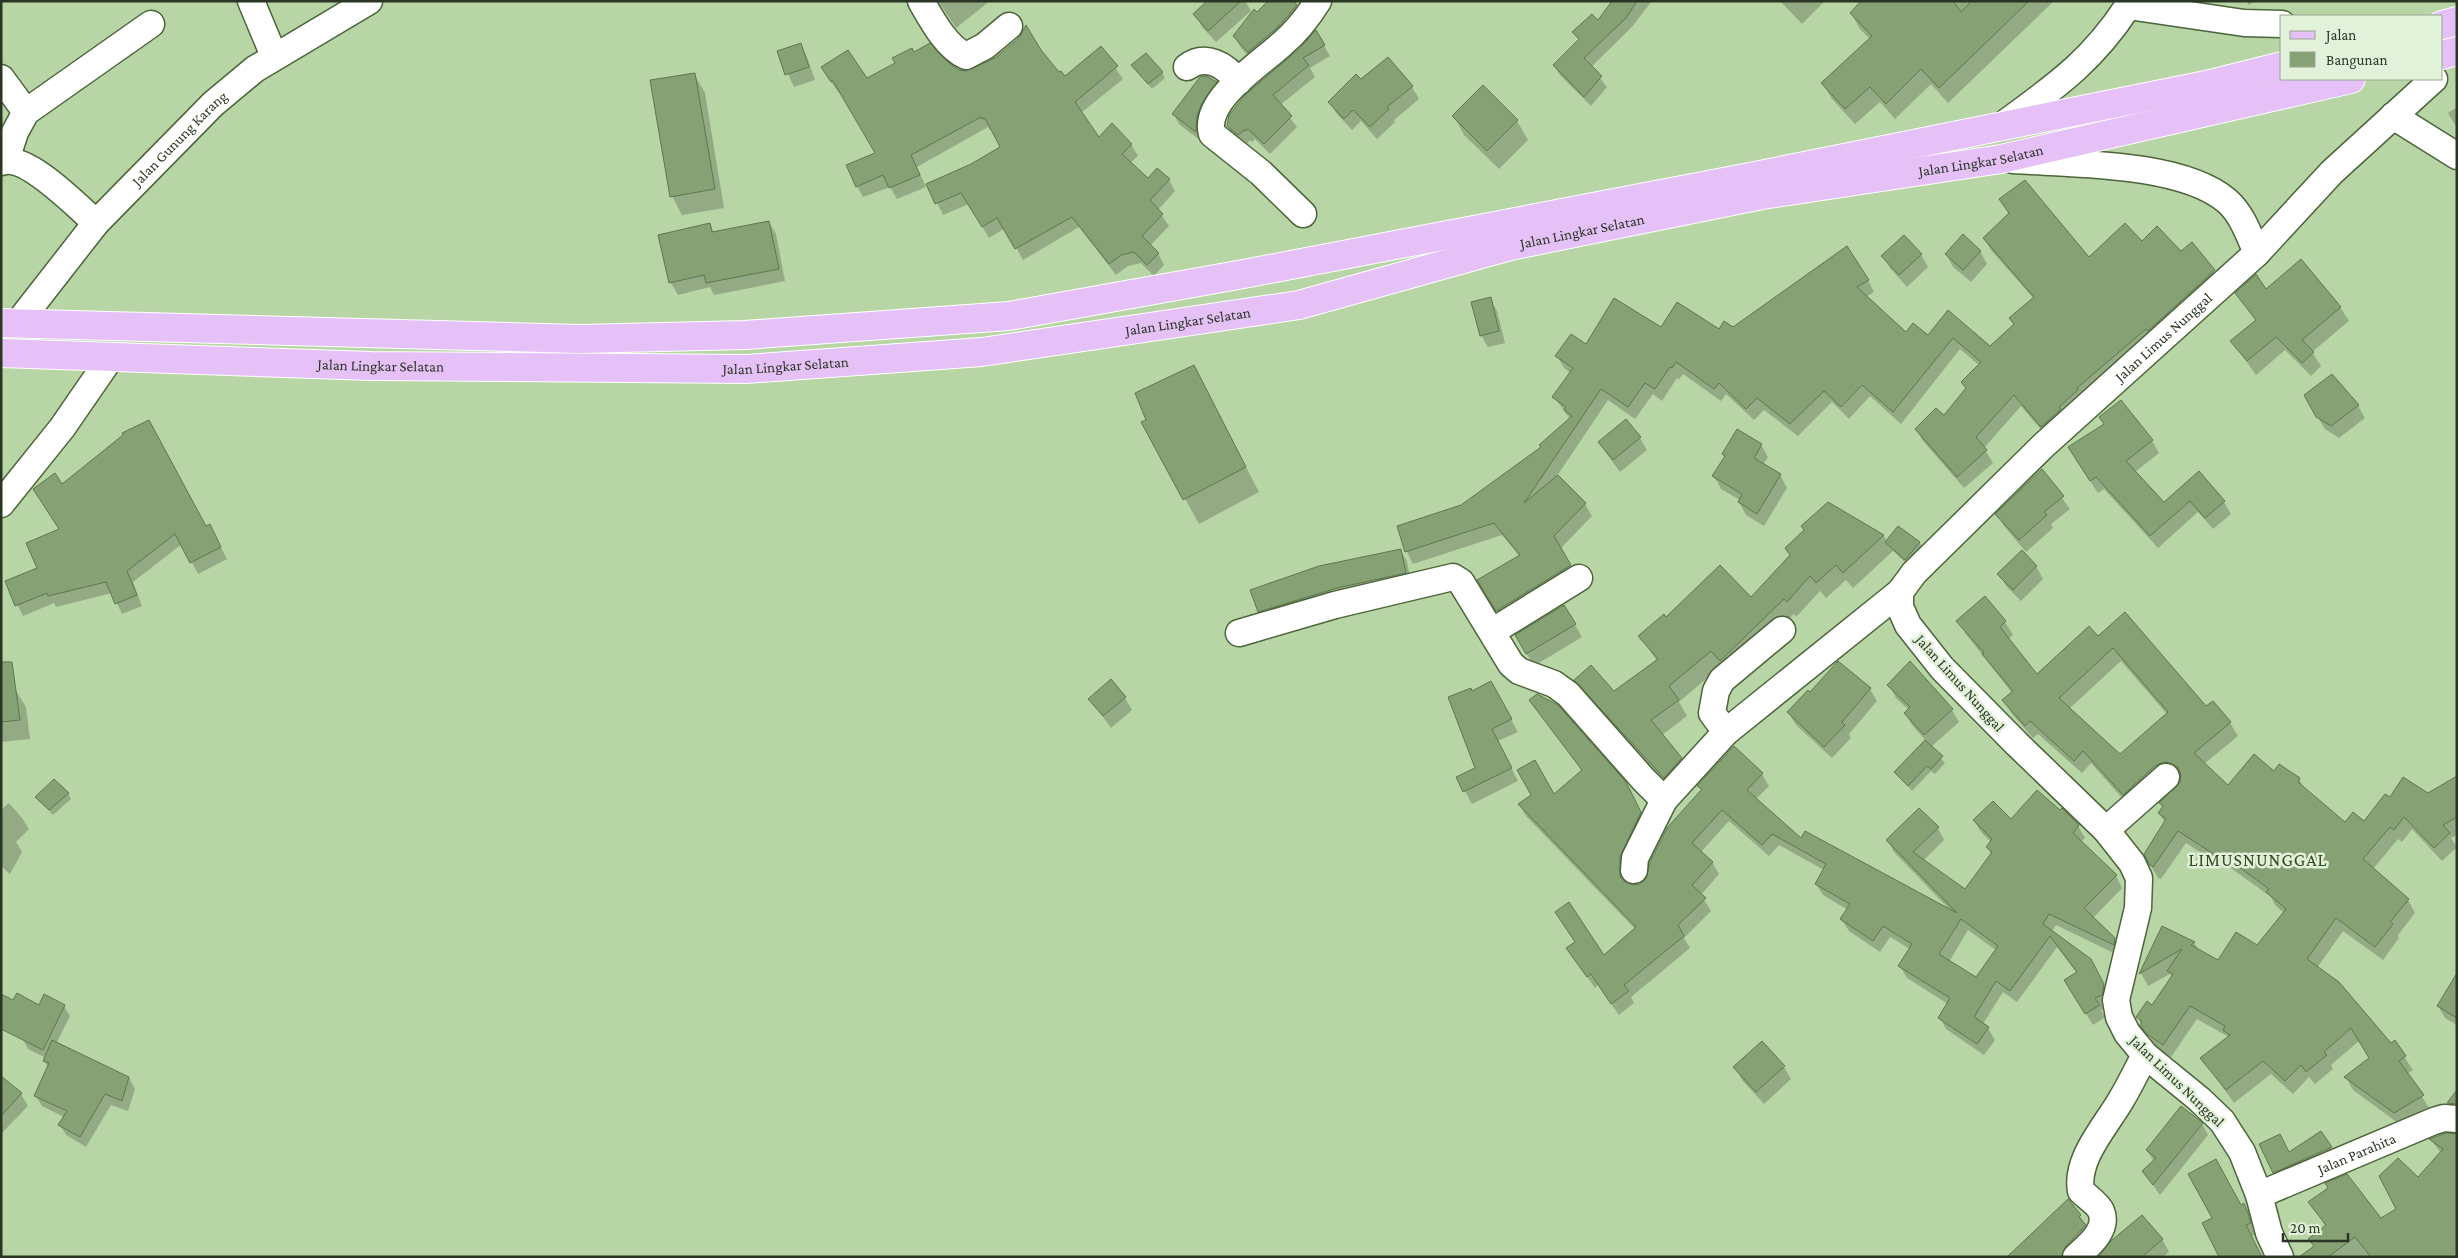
<svg xmlns="http://www.w3.org/2000/svg" width="2458" height="1258" font-family="'Crimson Pro',serif">
	<style>
		.shadow { fill: #0003; fill-rule: evenodd }
		.building { fill: #86a174; stroke: #5d784c; fill-rule: evenodd }
		.lines { fill: none; stroke-linecap: round; stroke-linejoin: round }
		.street-casing { stroke: #4b6439; stroke-width: 29 }
		.primary-casing { stroke: #fff; stroke-width: 30 }
		.street { stroke: #fff; stroke-width: 26 }
		.primary { stroke: #e5c1f8; stroke-width: 28 }
		.labels { text-anchor: middle; dominant-baseline: central; stroke-width: 5; stroke-linejoin: round; paint-order: stroke }
		.street-label { font-size: 15px; fill: #2a3623; stroke: #e2f1d9 }
		.quarter-label { font-size: 18px; letter-spacing: 1px; fill: #334c22; stroke: #e2f1d9 }
	</style>
	<rect width="100%" height="100%" fill="#b8d5a6"/>
	<path class="shadow" d="M938 1H990L956 28Z
		M1209 1H1245L1251 11 1216 42 1202 27 1195 14Z
		M1613 1H1652L1631 28 1591 67 1607 87 1591 106 1560 75 1554 65 1579 40 1574 32 1598 22Z
		M1780 1H1825L1802 24Z
		M1861 1H2054L1948 103 1931 84 1895 119 1880 102 1855 124 1832 99 1823 84 1870 39 1860 29 1851 13Z
		M2246 1H2255L2249 5Z
		M1296 6 1304 18 1256 64 1241 48 1234 36 1257 14Z
		M1316 32 1330 56 1310 68 1315 77 1280 105 1297 127 1270 154 1255 139 1252 142 1250 140 1245 146 1234 138 1228 126Z
		M800 45 807 57 815 80 794 87 778 52Z
		M1101 48 1123 79 1081 113 1098 139 1131 144 1138 156 1130 163 1148 180H1169L1175 191 1158 210 1169 226 1150 246 1158 253 1164 265 1154 276 1141 263 1128 266 1116 275 1079 227 1023 260 1005 228 989 238 969 204 943 215 928 184 972 166 1002 148 992 129 990 130 988 127 917 167 926 187 897 199 890 187 863 197 857 186 877 154 841 92 839 93 829 79H866L914 54 966 72 1040 50 1059 74 1065 78Z
		M1388 58 1412 87 1419 99 1394 120 1395 122 1377 139 1361 121 1352 130 1337 114 1329 102Z
		M1133 65 1162 72 1165 78 1152 89Z
		M694 74 705 93 724 208 682 215 672 196Z
		M1216 82 1222 92 1201 141 1179 124 1174 114Z
		M2457 107V128L2448 113Z
		M1454 116 1517 121 1528 140 1499 169 1464 135Z
		M2001 199 2089 259 2142 242 2181 252 2192 243 2221 283 2048 438 2021 406 1984 448 1993 463 1964 488 1923 441 1916 429 1945 417 1967 389 1963 383 1980 366 1960 349 1901 424 1870 396 1849 419 1832 402 1798 436 1764 410 1754 420 1726 394 1721 401 1683 374 1679 379 1677 378 1662 401 1653 394 1635 419 1608 400 1557 476 1585 504 1592 516 1560 549 1577 578 1504 623 1479 580 1520 557 1502 535 1413 564 1407 552 1398 526 1462 506 1542 448 1570 419 1554 397 1571 373 1564 368 1557 356 1586 346 1661 329 1719 331 1733 329 1868 280 1874 292 1866 297 1906 333 1928 337 1948 312 1990 347 2014 325 2010 319 2034 299 1991 250 1984 238 2009 214Z
		M769 222 776 234 785 281 714 295 710 287 678 295 671 283 710 224 714 233Z
		M1980 251 1987 264 1971 282 1953 267 1946 254Z
		M1921 255 1928 267 1907 287 1890 268 1883 256Z
		M2266 290 2340 307 2349 321 2312 352 2321 366 2311 376 2285 350 2256 375 2232 341 2256 321 2237 293Z
		M1490 299 1497 311 1505 343 1488 347 1481 335Z
		M2332 376 2358 406 2365 418 2339 438 2325 429 2305 395Z
		M1207 392 1259 492 1199 524 1143 423Z
		M2105 425 2152 441 2159 453 2135 472 2164 504 2199 473 2224 502 2231 514 2213 529 2198 512 2158 548 2104 489 2098 493 2076 460Z
		M1640 438 1647 450 1620 472 1599 443Z
		M1761 445 1768 457 1763 465 1780 475 1787 488 1764 526 1746 515 1739 502 1740 500 1721 489 1714 476 1725 458 1723 454Z
		M2042 471 2070 509 2051 524 2053 528 2026 552 2004 526 1997 514Z
		M62 486 206 528 215 537 227 559 198 574 182 544 133 582 142 606 122 614 112 593 56 607 54 603 23 616 6 581 39 568 60 530Z
		M1828 503 1884 536 1887 542 1898 528 1920 543 1923 549 1908 565 1893 551 1853 588 1846 580 1826 598 1820 591 1796 617 1794 614 1729 676 1721 666 1679 702 1687 716 1662 735 1681 759 1690 774 1673 793 1584 696 1575 680 1614 693 1657 661 1640 636 1666 618 1751 599 1791 556 1805 531Z
		M1400 550 1407 561 1411 583 1265 622 1259 611Z
		M2036 566 2043 579 2021 601 2006 586 1999 574Z
		M1985 598 2005 622 2013 635 2008 639 2037 675 2098 637 2206 708 2213 703 2230 723 2238 736 2204 764 2228 787 2274 773 2299 779 2305 790 2345 824 2365 823 2390 799 2427 795 2457 785V835L2451 838 2457 847 2442 861 2412 829 2402 842 2398 839 2373 869 2408 900 2415 913 2398 935 2399 938 2383 960 2343 931 2317 968 2390 1044 2394 1042 2413 1070 2407 1074 2430 1109 2402 1126 2353 1090 2346 1077 2371 1059 2360 1040 2331 1065 2333 1069 2315 1084 2309 1077 2293 1094 2271 1074 2234 1103 2202 1058 2229 1038 2227 1036 2197 1019 2171 1057 2156 1047 2137 1017 2153 1007 2172 978 2170 974 2148 986 2141 973 2163 928 2194 943 2199 950 2219 962 2257 946 2284 913 2275 905 2271 897 2228 866 2226 869 2186 843 2161 879 2158 878 2150 864 2165 823 2159 813 2163 808 2160 804 2181 783 2182 777 2171 775 2131 808 2091 763 2082 773 2038 734 2033 738 2012 714 2004 701 2012 693 1966 634 1958 621ZM2121 661 2167 714 2120 756 2069 709Z
		M1564 606 1582 637 1534 666 1516 636Z
		M1491 683 1518 732 1498 741 1518 781 1472 804 1458 778 1476 769 1472 692Z
		M1 685 15 689 26 707 30 739 1 742Z
		M1889 685 1952 710 1959 722 1931 747 1945 763 1935 774 1931 771 1912 791 1895 772 1926 741 1912 725 1905 713 1909 710 1896 698Z
		M1870 689 1877 701 1849 734 1851 738 1832 758 1796 725 1788 712 1811 694Z
		M1125 698 1132 710 1111 728 1090 699Z
		M1530 700 1632 795 1647 825 1626 869V884L1633 886 1641 884 1647 880 1702 791 1699 786 1762 774 1769 786 1756 799 1802 840 1951 911 1894 852 1888 841 1938 828 1944 840 1923 861 1965 891 1991 854 1987 847 1991 842 1981 832 1974 821 2078 826 2085 838 2081 842 2116 876 2122 888 2093 918 2114 939 2121 951 2120 956 2056 925 2051 932 2090 960 2110 997 2108 1007 2101 1010 2105 1017 2093 1025 2073 992 2077 973 2057 947 2017 1002 2003 992 1983 1024 1988 1028 1995 1040 1984 1055 1946 1029 1940 1018 1948 1004 1907 978 1900 966 1910 949 1890 937 1880 952 1849 931 1842 920 1848 910 1823 895 1816 884 1824 870 1779 845 1769 856 1729 821 1701 852 1712 862 1719 874 1701 895 1711 911 1684 938 1690 948 1631 997 1634 1003 1619 1015 1598 985 1595 988 1567 948 1576 942 1604 957 1635 929 1526 816 1519 804 1554 796 1582 771ZM1968 930 1997 951 1976 979 1949 962Z
		M68 793 71 799 53 815 36 797Z
		M9 803 22 818 29 829 16 842 22 852 10 874 1 866V810Z
		M2457 991V1025L2445 1018 2438 1006Z
		M13 1001 39 1007 64 1006 70 1016 56 1044 129 1078 135 1089 128 1111 111 1105 86 1147 66 1135 60 1125 64 1117 42 1106 36 1096 48 1067 44 1061 46 1058 28 1049 23 1039Z
		M1762 1043 1784 1067 1791 1079 1764 1104 1742 1080 1735 1067Z
		M1 1078 21 1094 28 1106 1 1134Z
		M2202 1124 2208 1135 2160 1195 2143 1171 2154 1162 2147 1150Z
		M2321 1133 2337 1157 2280 1182 2274 1172 2289 1154Z
		M2457 1135V1257H2306L2315 1247 2310 1239 2326 1227 2310 1202 2381 1220 2397 1210 2418 1178 2441 1153 2431 1140Z
		M2068 1201 2080 1216 2090 1235 2066 1257H2009Z
		M2243 1205 2256 1234 2220 1257 2240 1206Z
		M2162 1239 2169 1252 2163 1257H2099Z"/>
	<path class="building" d="M1207 1H1241L1208 31 1193 14Z
		M1268 1H1294L1297 5 1278 27 1248 52 1233 36 1254 9 1257 12Z
		M1612 1H1637L1626 18 1584 58 1602 76 1584 97 1553 65 1579 39 1572 32 1592 14 1598 20Z
		M1861 1H1953L1961 12 1972 1H2029L1939 88 1921 69 1886 104 1870 87 1845 109 1821 83 1872 36 1850 13Z
		M1026 25 1041 50 1059 72 1061 71 1065 76 1101 46 1118 66 1075 102 1099 137 1112 123 1132 144 1122 154 1148 178 1157 168 1170 179 1150 200 1163 214 1142 236 1159 253 1147 265 1134 252 1121 255 1109 264 1072 217 1015 249 997 218 982 227 961 193 935 204 926 184 971 164 1000 147 985 118 982 119 981 117 911 155 920 175 889 188 883 175 856 187 846 165 875 153 833 81 831 82 821 67 848 50 867 78 895 63 892 58 912 48 914 52 930 43 949 63 959 70 966 71 995 58 1019 38Z
		M1316 30 1325 45 1303 58 1309 65 1273 95 1292 116 1264 144 1248 129 1245 131 1244 130 1238 135 1227 126 1229 115 1246 94 1298 50Z
		M801 43 809 67 785 75 777 51Z
		M1146 53 1163 72 1148 84 1131 65Z
		M1388 57 1413 86 1387 107 1389 109 1370 127 1353 110 1344 119 1328 102 1356 74 1361 79Z
		M695 73 715 189 670 197 650 80Z
		M1206 76 1217 82 1202 103 1197 116 1196 132 1172 114 1200 77Z
		M1483 85 1518 120 1487 151 1452 116Z
		M2025 180 2089 257 2125 223 2142 241 2157 226 2181 251 2192 242 2215 270 2148 331 2146 329 2077 388 2078 390 2059 407 2061 409 2041 427 2014 395 1976 437 1987 450 1957 477 1915 429 1936 408 1944 415 1966 388 1961 382 1981 362 1953 338 1893 412 1862 385 1841 407 1824 391 1790 424 1757 398 1746 409 1719 383 1714 389 1676 362 1672 368 1670 367 1655 389 1645 383 1628 407 1601 389 1524 503 1558 475 1586 503 1554 536 1571 565 1496 611 1477 580 1520 555 1494 523 1405 552 1397 526 1461 505 1541 447 1539 445 1572 416 1564 410 1566 407 1552 397 1573 368 1555 356 1571 334 1586 344 1614 298 1661 327 1677 302 1719 329 1724 321 1733 327 1847 246 1869 280 1857 287 1906 332 1913 323 1928 335 1948 310 1990 346 2014 324 2009 318 2034 297 1983 238 2009 213 1999 199Z
		M769 221 779 269 706 283 704 275 669 283 658 235 710 223 712 232Z
		M1963 234 1981 251 1963 270 1945 254Z
		M1904 235 1922 254 1899 275 1881 256Z
		M2301 259 2341 307 2302 340 2314 352 2302 363 2276 337 2247 361 2230 341 2256 320 2235 293 2256 274 2266 289Z
		M1491 297 1499 331 1480 336 1471 302Z
		M1194 365 1246 467 1183 500 1141 422 1146 420 1135 393Z
		M2332 374 2359 405 2331 426 2316 417 2304 395Z
		M2121 400 2153 440 2126 461 2164 502 2199 471 2225 501 2205 518 2190 501 2150 536 2096 477 2090 481 2068 447 2104 424 2099 417Z
		M1626 419 1641 437 1613 460 1598 442Z
		M149 420 206 526 210 524 221 547 190 563 175 534 127 571 137 595 115 604 106 582 48 596 47 593 15 606 5 581 37 568 26 543 59 529 33 489 55 473 62 484 123 435 122 433Z
		M1737 429 1762 444 1754 458 1781 474 1757 514 1738 502 1742 494 1712 476 1725 456 1722 454Z
		M2042 469 2064 496 2044 512 2047 515 2019 540 1995 514Z
		M1828 502 1884 535 1843 573 1836 565 1816 583 1810 576 1787 602 1784 599 1720 661 1711 651 1669 686 1679 700 1651 720 1682 758 1664 778 1574 680 1591 665 1614 691 1658 659 1638 636 1664 614 1666 617 1720 565 1751 597 1790 555 1785 548 1804 530 1801 526Z
		M1898 526 1920 542 1905 560 1885 542Z
		M1401 549 1406 573 1337 588 1258 612 1250 590 1319 566Z
		M2022 550 2037 566 2013 590 1997 574Z
		M1985 596 2006 621 2000 627 2037 674 2089 626 2098 636 2125 612 2206 706 2213 701 2231 722 2194 753 2228 785 2254 754 2274 771 2279 764 2300 778 2298 782 2345 822 2353 812 2364 821 2385 794 2390 797 2403 777 2428 793 2457 776V817L2443 825 2450 833 2434 848 2404 817 2394 830 2390 827 2363 859 2409 899 2390 922 2393 924 2375 947 2336 918 2307 959 2339 982 2391 1043 2395 1040 2406 1056 2399 1061 2424 1095 2394 1113 2344 1077 2369 1058 2351 1028 2324 1052 2327 1055 2306 1072 2301 1065 2285 1081 2263 1061 2226 1090 2200 1058 2230 1035 2223 1030 2225 1026 2190 1006 2163 1045 2147 1034 2140 1025 2142 1021 2136 1017 2147 1001 2152 1005 2173 974 2167 971 2182 949 2139 974 2162 926 2195 942 2191 945 2218 960 2236 932 2257 945 2286 909 2266 892 2269 889 2220 853 2218 857 2178 831 2153 867 2149 864 2144 854 2166 819 2158 813 2163 806 2159 803 2180 782 2181 775 2178 767 2170 763 2164 762 2156 765 2123 795 2083 751 2074 761 2030 721 2025 726 2002 700 2013 691 1982 654 1984 653 1956 621ZM2113 648 2168 712 2120 754 2059 698Z
		M1564 605 1576 624 1526 654 1515 635Z
		M1838 661 1871 688 1842 722 1845 725 1824 747 1787 712 1808 690 1810 692Z
		M1910 661 1953 709 1924 735 1904 713 1910 707 1887 685Z
		M1 662H12L20 720 1 722Z
		M1111 679 1126 697 1103 716 1088 699Z
		M1491 681 1512 719 1492 729 1512 768 1463 792 1456 777 1475 768 1448 697 1471 688 1472 691Z
		M1537 694 1558 705 1626 782 1641 812 1620 857V876L1625 882 1632 885 1640 884 1646 879 1650 862 1667 828 1702 789 1697 786 1734 746 1763 773 1747 790 1801 838 1805 831 1957 913 1886 840 1919 808 1939 827 1913 852 1965 889 1992 852 1986 847 1992 839 1973 820 1993 801 2011 819 2037 790 2060 810 2062 808 2079 825 2073 833 2117 875 2084 908 2115 938 2114 945 2049 914 2043 924 2091 959 2104 984 2102 995 2095 998 2100 1005 2085 1014 2064 980 2077 972 2050 936 2010 991 1996 981 1974 1017 1989 1027 1977 1044 1938 1018 1950 998 1898 966 1912 944 1883 926 1873 941 1840 919 1850 904 1815 884 1826 864 1772 834 1762 845 1722 810 1692 843 1713 862 1692 885 1706 898 1678 925 1684 936 1624 985 1629 991 1611 1004 1591 974 1587 977 1566 948 1575 942 1555 912 1569 902 1604 955 1636 927 1518 804 1531 795 1517 770 1535 760 1554 794 1582 770 1529 700ZM1961 919 1998 946 1976 977 1939 954Z
		M1925 740 1943 756 1931 769 1927 766 1908 786 1894 772Z
		M54 779 69 793 49 810 35 797Z
		M2457 973V1018L2437 1006Z
		M17 993 39 1005 44 994 65 1005 43 1050 1 1029V994L13 1000Z
		M52 1040 129 1077 122 1101 105 1094 80 1137 58 1125 67 1111 34 1096 49 1063 43 1061Z
		M1762 1041 1785 1066 1756 1092 1733 1067Z
		M1 1076 22 1093 1 1116Z
		M2457 1090V1104L2447 1103Z
		M2181 1106 2203 1123 2153 1185 2142 1171 2156 1158 2146 1150Z
		M2321 1131 2332 1147 2273 1173 2259 1144 2280 1134 2289 1152Z
		M2446 1133 2457 1134V1257H2371L2355 1237 2328 1257H2299L2314 1246 2308 1239 2326 1225 2308 1202 2328 1188 2325 1183 2347 1174 2381 1218 2396 1209 2379 1176 2398 1158 2418 1177 2443 1149 2429 1139Z
		M2216 1159 2241 1205 2244 1203 2248 1213 2251 1223 2246 1225 2262 1257H2219L2202 1223 2212 1218 2188 1174Z
		M2068 1199 2081 1215 2079 1217 2086 1225 2066 1246 2061 1257H2007Z
		M2142 1215 2163 1239 2142 1257H2098L2112 1240Z"/>
	<g class="lines">
		<defs>
			<g id="street">
				<path d="M251 1 274 56"/>
				<path d="M921 1C932 20 946 47 966 56L985 46 1009 26"/>
				<path d="M2128 6 2244 23 2282 24"/>
				<path d="M1187 67C1205 53 1226 65 1238 82"/>
				<path d="M1 78 26 112"/>
				<path d="M2393 116 2457 156"/>
				<path d="M2000 127C2053 88 2091 63 2128 6"/>
				<path d="M6 160 15 132 26 112 151 24"/>
				<path d="M2013 160C2071 164 2182 162 2227 201 2242 214 2249 235 2257 253"/>
				<path id="s1" d="M1 162C26 153 78 207 96 223L213 104 255 69 369 1"/>
				<path d="M1303 214 1261 173 1212 134C1202 100 1262 63 1283 43 1297 31 1308 17 1318 1"/>
				<path d="M18 323 96 223"/>
				<path d="M1 504 62 428 111 357"/>
				<path d="M1493 631 1579 578"/>
				<path d="M1239 633 1335 605 1453 577 1461 582 1511 664 1519 671 1554 684 1568 694 1643 779 1664 800 1726 732 1900 592"/>
				<path d="M1726 732 1712 713 1716 691 1722 680 1782 630"/>
				<path d="M2106 830 2166 777"/>
				<path d="M1634 870 1635 858 1664 800"/>
				<path id="s2" d="M2259 1195 2434 1121 2444 1118 2457 1119"/>
				<path d="M2076 1257C2088 1246 2109 1230 2101 1211 2098 1204 2087 1197 2081 1191 2075 1159 2106 1126 2121 1100 2130 1085 2137 1070 2145 1055"/>
				<path id="s3" d="M2280 1257 2269 1233 2259 1195 2242 1152 2222 1121 2199 1099 2145 1055 2127 1033 2119 1017 2116 1000 2138 908 2139 878 2132 863 2106 830 2017 744 1942 668 1908 625 1900 607V592L1914 573 2044 445 2257 253 2332 172 2434 79"/>
			</g>
			<g id="primary">
				<path d="M2442 25 2457 21"/>
				<path d="M2442 55 2457 51"/>
				<path d="M1 323 580 339 745 335 1009 316 1249 273 1750 177 2206 85 2282 66"/>
				<path id="s4" d="M1 353 371 366 746 369 982 352 1299 305 1510 246 1762 195 2001 159 2351 79"/>
			</g>
		</defs>
		<use href="#street" class="street-casing"/>
		<use href="#primary" class="primary-casing"/>
		<use href="#street" class="street"/>
		<use href="#primary" class="primary"/>
	</g>
	<g class="labels">
		<g class="street-label">
			<text stroke="none"><textPath href="#s1" startOffset="235">Jalan Gunung Karang</textPath></text>
			<text stroke="none"><textPath href="#s4" startOffset="2000">Jalan Lingkar Selatan</textPath></text>
			<text stroke="none"><textPath href="#s4" startOffset="1595">Jalan Lingkar Selatan</textPath></text>
			<text stroke="none"><textPath href="#s4" startOffset="1190">Jalan Lingkar Selatan</textPath></text>
			<text stroke="none"><textPath href="#s3" startOffset="1184">Jalan Limus Nunggal</textPath></text>
			<text stroke="none"><textPath href="#s4" startOffset="380">Jalan Lingkar Selatan</textPath></text>
			<text stroke="none"><textPath href="#s4" startOffset="785">Jalan Lingkar Selatan</textPath></text>
			<text transform="translate(1960 683) rotate(48)">Jalan Limus Nunggal</text>
			<text transform="translate(2177 1081) rotate(44)">Jalan Limus Nunggal</text>
			<text stroke="none"><textPath href="#s2" startOffset="106">Jalan Parahita</textPath></text>
		</g>
		<g class="quarter-label">
			<text x="2258" y="860">LIMUSNUNGGAL</text>
		</g>
	</g>
	<rect width="2458" height="1258" fill="none" stroke="#2a3623" stroke-width="5"/>
	<rect x="2280" y="15" width="162" height="65" fill="#e2f1d9" stroke="#98a690"/>
	<rect x="2290" y="31" width="25" height="8" fill="#e5c1f8" stroke="#98a690"/>
	<text x="2326" y="40" font-size="15" fill="#2a3623">Jalan</text>
	<rect x="2290" y="52" width="25" height="15" fill="#86a174" stroke="#98a690"/>
	<text x="2326" y="65" font-size="15" fill="#2a3623">Bangunan</text>
	<path d="M2283 1233v8h65v-8" fill="none" stroke="#2a3623" stroke-width="2.5"/>
	<text x="2290" y="1233" font-size="15" fill="#2a3623" stroke="#e2f1d9" stroke-width="4" paint-order="stroke">20 m</text>
</svg>
